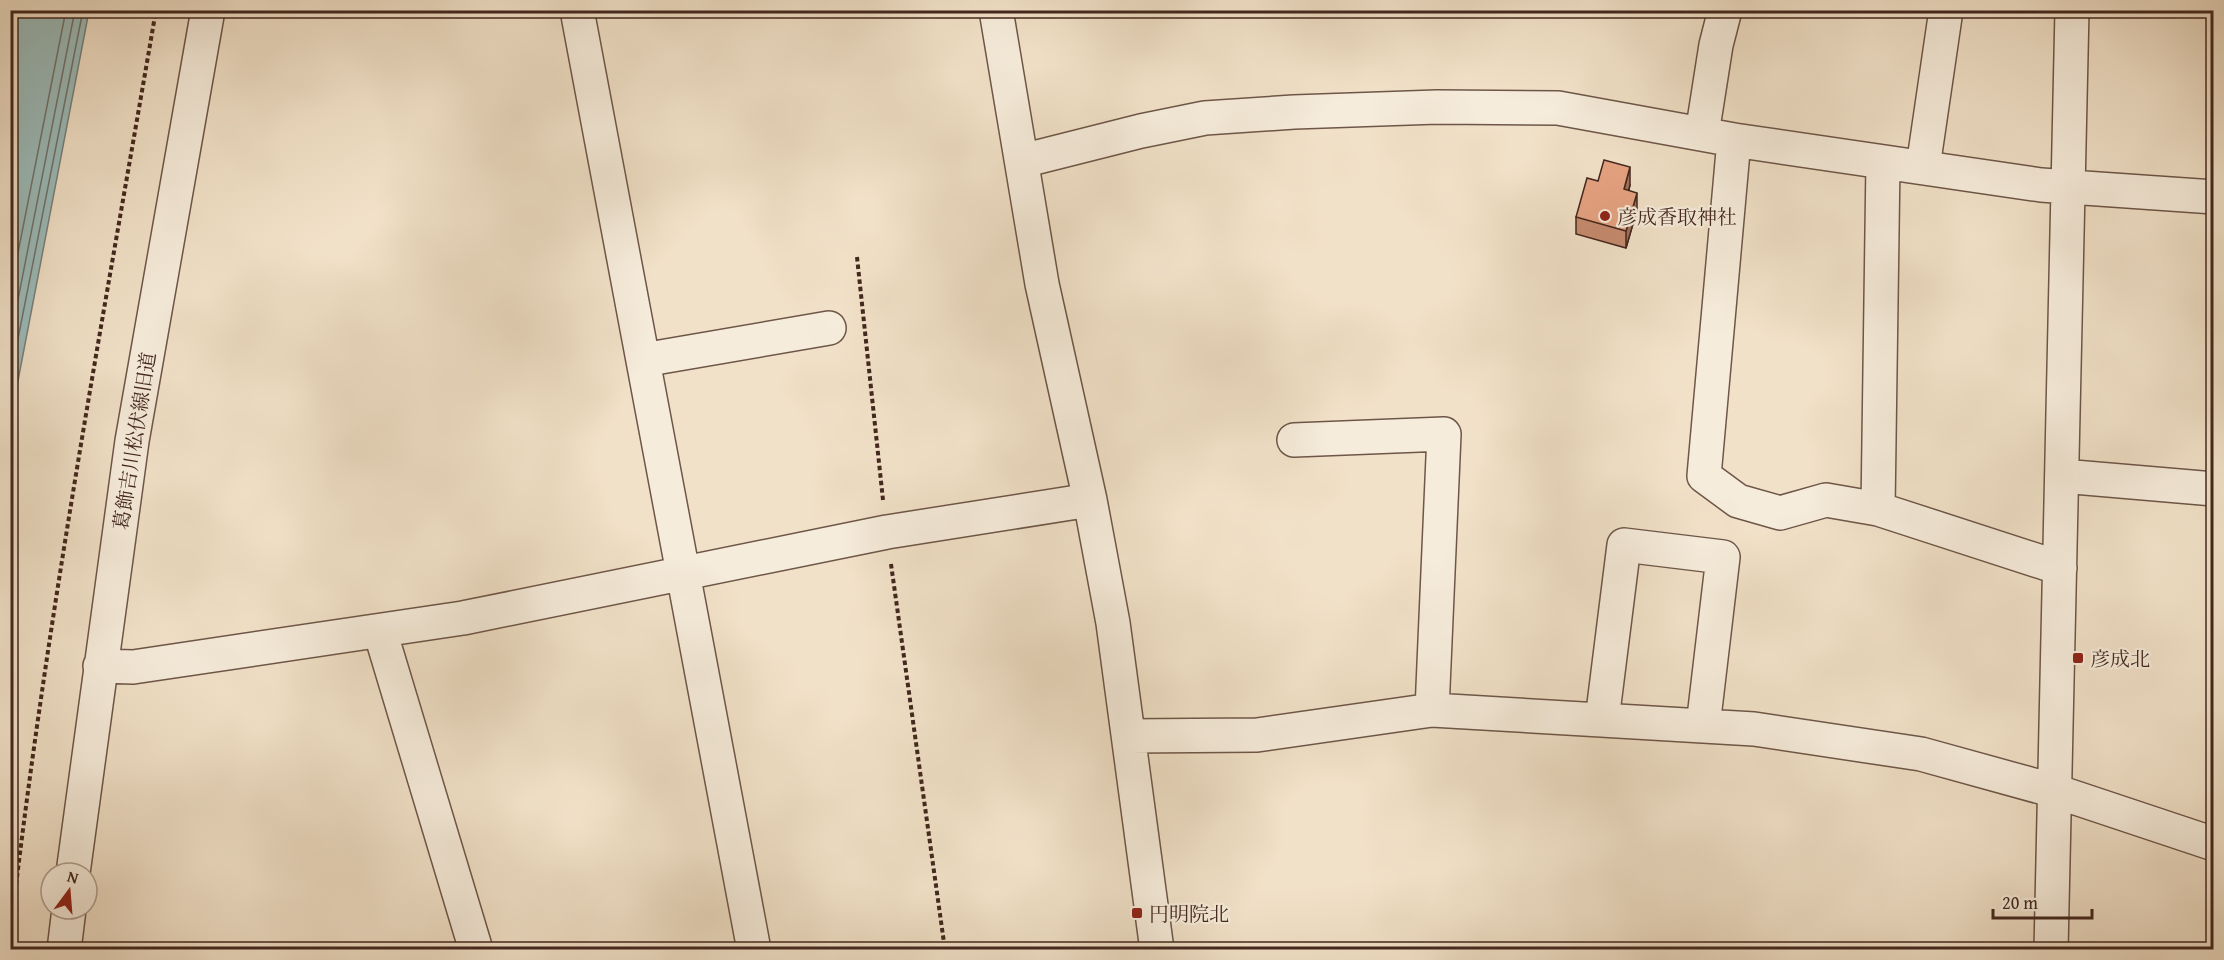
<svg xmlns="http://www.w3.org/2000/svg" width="2224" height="960" font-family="'Gentium Book Plus','Noto Serif JP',serif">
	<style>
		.water { fill: #9bbcbb; stroke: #78807c; stroke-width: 1.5 }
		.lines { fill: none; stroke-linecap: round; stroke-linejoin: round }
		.shore { stroke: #6f726c; stroke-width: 1.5 }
		.minor-casing { stroke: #6e5648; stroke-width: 36 }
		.path { stroke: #43271e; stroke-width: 4; stroke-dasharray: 4.5 3; stroke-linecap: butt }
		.minor { stroke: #f6ecdb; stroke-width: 33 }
		.wall { fill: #c68b6f; stroke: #43271e; stroke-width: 1.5 }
		.shaded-wall { fill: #a1715a; stroke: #43271e; stroke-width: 1.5 }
		.building { fill: #e6a281; stroke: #43271e; stroke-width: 1.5 }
		.poi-dot { fill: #8f2418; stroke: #f6ecdb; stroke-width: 2 }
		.labels { text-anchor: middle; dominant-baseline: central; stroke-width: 4.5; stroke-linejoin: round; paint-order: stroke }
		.poi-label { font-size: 20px; fill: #43271e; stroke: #f6ecdb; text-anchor: start }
		.street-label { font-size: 20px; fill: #43271e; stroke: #f6ecdb }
	</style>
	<rect width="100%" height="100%" fill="#f1e1c8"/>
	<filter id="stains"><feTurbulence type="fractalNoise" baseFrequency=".00333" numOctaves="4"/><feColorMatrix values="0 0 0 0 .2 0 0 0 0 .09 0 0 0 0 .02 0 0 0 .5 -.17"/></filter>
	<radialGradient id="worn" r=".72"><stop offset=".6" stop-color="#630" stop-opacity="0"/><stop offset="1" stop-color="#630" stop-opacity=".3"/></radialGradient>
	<path class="water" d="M11 10 89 11 11 417 10 11Z"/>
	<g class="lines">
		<path class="shore" d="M10 293 66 10
			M10 340 75 10
			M10 379 83 10"/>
		<defs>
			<path id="minor" d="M577 10 754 950
				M996 10 1042 284 1090 500 1113 623 1157 950
				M1702 134 1716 45 1725 10
				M1734 140 1704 476 1738 501 1780 513 1826 500 1878 509 1883 162
				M1022 161 1141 131 1205 118 1294 112 1437 107 1558 108 1734 140 2041 185 2214 197
				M1923 167 1946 10
				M643 360 829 328
				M1294 440 1444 434 1432 710
				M2062 476 2214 489
				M1878 509 2060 568
				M380 631 476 950
				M100 666 133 667 463 618 887 532 1090 500
				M1602 720 1624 545 1723 557 1703 726
				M1129 736 1257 735 1432 710 1754 729 1921 754 2055 791 2214 844
				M73 873 132 441 208 10
				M64 950 69 909
				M2051 950 2072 10"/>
		</defs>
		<use href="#minor" class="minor-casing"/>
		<path class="path" d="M857 257 883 500
			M891 564 945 950
			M10 937C45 626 103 319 156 10"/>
		<use href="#minor" class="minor"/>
	</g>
	<path class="wall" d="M1598 181 1630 185 1629 190 1637 210 1626 248 1576 234V217Z"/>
	<path class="shaded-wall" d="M1630 167V185L1624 206V189Z
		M1637 193V210L1626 248V231Z"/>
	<path class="building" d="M1604 160 1630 167 1624 189 1637 193 1626 231 1576 217 1587 178 1598 181Z"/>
	<g class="poi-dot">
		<circle cx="1605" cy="216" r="6"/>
		<rect x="2072" y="652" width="12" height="12" rx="3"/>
		<rect x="1131" y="907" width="12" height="12" rx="3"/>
	</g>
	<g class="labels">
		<g class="poi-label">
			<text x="1617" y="216">彦成香取神社</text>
			<text x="2090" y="658">彦成北</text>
			<text x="1149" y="913">円明院北</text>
		</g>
		<g class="street-label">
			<text transform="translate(134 441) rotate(-81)">葛飾吉川松伏線旧道</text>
		</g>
	</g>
	<rect width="2224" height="960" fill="none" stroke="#f1e1c8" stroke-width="36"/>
	<rect x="12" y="12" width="2200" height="936" fill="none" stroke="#43271e" stroke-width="3"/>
	<rect x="18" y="18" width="2188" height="924" fill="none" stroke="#43271e" stroke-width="1.5"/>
	<g transform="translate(69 891) rotate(16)"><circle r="28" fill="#f6ecdb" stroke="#ae9d8f" stroke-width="1.5"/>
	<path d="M0-4.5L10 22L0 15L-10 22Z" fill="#8f2418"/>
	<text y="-9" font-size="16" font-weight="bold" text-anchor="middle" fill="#43271e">N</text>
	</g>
	<path d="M1993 909v9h99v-9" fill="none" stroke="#43271e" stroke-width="3"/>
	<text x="2002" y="909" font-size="18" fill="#43271e" stroke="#f6ecdb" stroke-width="4.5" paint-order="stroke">20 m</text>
	<rect width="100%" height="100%" filter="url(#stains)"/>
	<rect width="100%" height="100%" fill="url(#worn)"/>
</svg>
